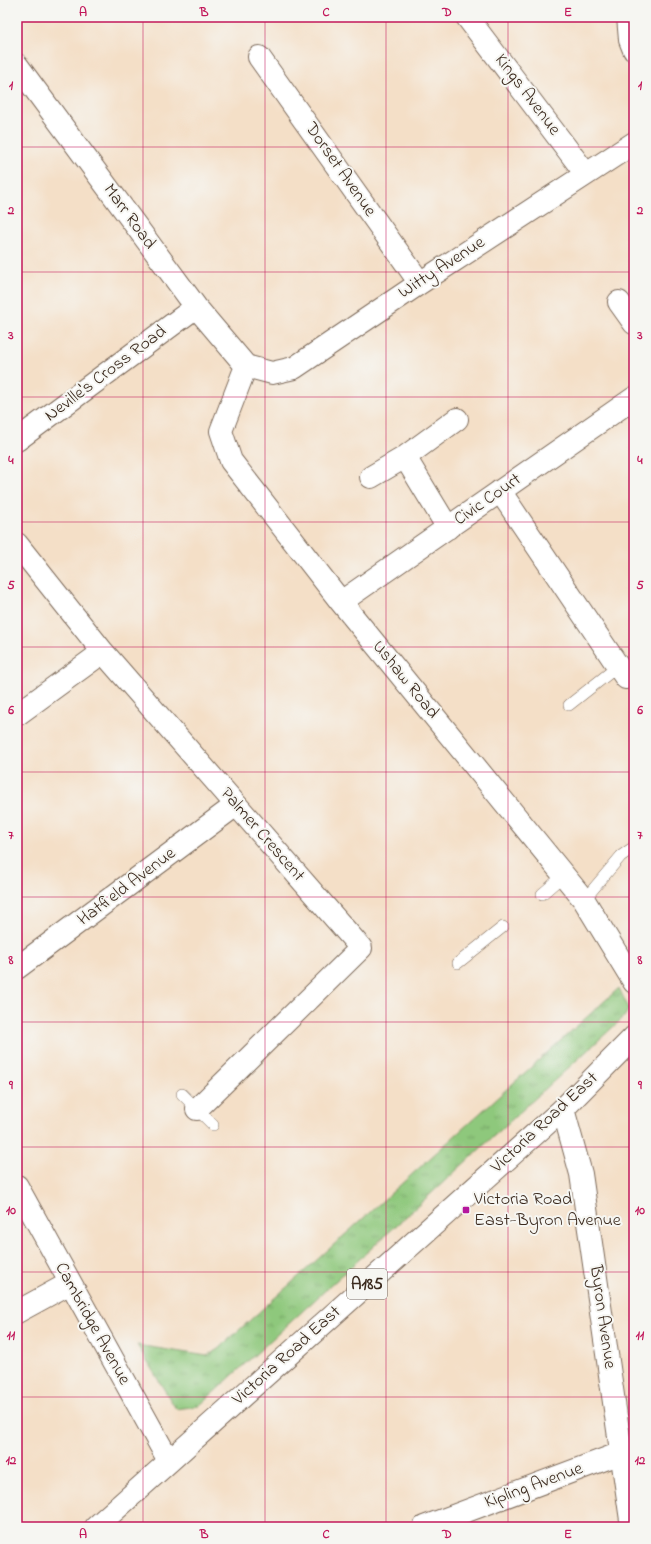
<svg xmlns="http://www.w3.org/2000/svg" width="651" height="1544" font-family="'Indie Flower',sans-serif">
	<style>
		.grass { fill: url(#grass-tufts); stroke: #64794d }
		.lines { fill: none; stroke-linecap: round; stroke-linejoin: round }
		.service-casing { stroke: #7c6959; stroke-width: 12 }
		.minor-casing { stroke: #7c6959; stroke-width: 24 }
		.primary-casing { stroke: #7c6959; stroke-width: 24 }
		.service { stroke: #fff; stroke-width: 11 }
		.minor { stroke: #fff; stroke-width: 22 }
		.primary { stroke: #fff; stroke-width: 22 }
		.grid { fill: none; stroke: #c2185b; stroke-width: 1; stroke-opacity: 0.55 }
		.poi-dot { fill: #b5179e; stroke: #f6f6f2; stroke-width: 1.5 }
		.labels { text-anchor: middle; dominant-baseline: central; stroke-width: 4; stroke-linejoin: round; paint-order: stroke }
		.shield { fill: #f6f6f2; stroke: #73675e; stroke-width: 1 }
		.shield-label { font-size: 17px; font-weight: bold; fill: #3b2a1e }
		.street-label { font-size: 18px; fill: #3b2a1e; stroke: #f6f6f2 }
		.poi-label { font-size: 18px; fill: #3b2a1e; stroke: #f6f6f2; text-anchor: start }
		.neatline { fill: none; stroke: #c2185b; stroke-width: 1.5 }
		.grid-label { font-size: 13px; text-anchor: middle; font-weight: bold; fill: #c2185b }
	</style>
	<defs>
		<pattern id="grass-tufts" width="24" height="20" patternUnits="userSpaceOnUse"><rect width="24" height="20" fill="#8ec87c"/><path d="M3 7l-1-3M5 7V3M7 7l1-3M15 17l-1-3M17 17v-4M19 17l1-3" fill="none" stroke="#75a365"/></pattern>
	</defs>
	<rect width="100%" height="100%" fill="#f6f6f2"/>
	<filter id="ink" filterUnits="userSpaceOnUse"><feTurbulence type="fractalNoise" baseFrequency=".025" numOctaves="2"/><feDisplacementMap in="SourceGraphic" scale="8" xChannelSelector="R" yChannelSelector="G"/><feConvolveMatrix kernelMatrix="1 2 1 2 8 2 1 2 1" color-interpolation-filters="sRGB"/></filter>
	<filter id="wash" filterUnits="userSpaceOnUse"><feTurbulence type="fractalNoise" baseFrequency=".012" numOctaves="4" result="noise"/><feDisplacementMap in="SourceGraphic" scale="16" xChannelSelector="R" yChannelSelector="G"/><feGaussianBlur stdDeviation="0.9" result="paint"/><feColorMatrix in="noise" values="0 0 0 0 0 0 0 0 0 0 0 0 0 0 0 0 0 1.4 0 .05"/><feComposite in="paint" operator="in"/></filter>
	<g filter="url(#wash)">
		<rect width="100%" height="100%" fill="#f4dfc7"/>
		<path class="grass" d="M619 988 629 1009 624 1017 199 1406 176 1409 137 1345 207 1356 218 1349Z"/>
	</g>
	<g filter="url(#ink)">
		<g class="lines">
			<defs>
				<path id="service" d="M569 705 617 667
					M542 894 564 875
					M584 900 621 856 634 847
					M458 963 503 927
					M182 1094 213 1125"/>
				<path id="minor" d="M467 17 586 174
					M628 17 630 40 634 50
					M259 57 420 283
					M17 65 196 307 246 366
					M619 302 634 323
					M246 366 221 431 231 461 341 602 584 900 634 982
					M246 366 272 373 294 368 420 283 634 143
					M17 440 196 307
					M405 457 448 528
					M371 477 405 457 457 419
					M500 491 626 678
					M17 544 103 652 361 948 197 1109
					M341 602 634 398
					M18 714 103 652
					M17 968 236 805
					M563 1109 581 1174 632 1527
					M17 1186 169 1461
					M17 1312 70 1283
					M424 1527 621 1453"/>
				<path id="primary" d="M96 1527 563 1109 634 1037"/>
			</defs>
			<use href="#service" class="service-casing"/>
			<use href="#minor" class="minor-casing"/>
			<use href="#primary" class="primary-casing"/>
			<use href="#service" class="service"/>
			<use href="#minor" class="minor"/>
			<use href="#primary" class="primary"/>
		</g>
	</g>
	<path class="grid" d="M143 17V1527M265 17V1527M386 17V1527M508 17V1527M17 147H634M17 272H634M17 397H634M17 522H634M17 647H634M17 772H634M17 897H634M17 1022H634M17 1147H634M17 1272H634M17 1397H634"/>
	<rect class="poi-dot" x="462" y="1206" width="8" height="8" rx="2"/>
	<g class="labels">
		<rect class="shield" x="347" y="1269" width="40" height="30" rx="3"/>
		<g class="shield-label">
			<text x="367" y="1284">A185</text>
		</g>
		<g class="street-label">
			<text transform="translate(527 95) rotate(53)">Kings Avenue</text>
			<text transform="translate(340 170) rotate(55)">Dorset Avenue</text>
			<text transform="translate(129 217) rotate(54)">Marr Road</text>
			<text transform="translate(442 268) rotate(-33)">Witty Avenue</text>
			<text transform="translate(106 374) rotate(-37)">Neville's Cross Road</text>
			<text transform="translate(488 500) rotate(-35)">Civic Court</text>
			<text transform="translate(405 680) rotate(51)">Ushaw Road</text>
			<text transform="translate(262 835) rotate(49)">Palmer Crescent</text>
			<text transform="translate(127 887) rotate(-37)">Hatfield Avenue</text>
			<text transform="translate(545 1123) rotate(-43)">Victoria Road East</text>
			<text transform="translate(602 1317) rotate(82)">Byron Avenue</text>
			<text transform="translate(92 1324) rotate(61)">Cambridge Avenue</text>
			<text transform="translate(287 1356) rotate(-42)">Victoria Road East</text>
			<text transform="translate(534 1486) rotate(-20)">Kipling Avenue</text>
		</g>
		<g class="poi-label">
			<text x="474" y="1200">Victoria Road<tspan x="474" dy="21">East-Byron Avenue</tspan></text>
		</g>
	</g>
	<rect width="651" height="1544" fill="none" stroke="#f6f6f2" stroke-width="44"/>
	<rect x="22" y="22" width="607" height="1500" class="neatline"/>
	<g class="grid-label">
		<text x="83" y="16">A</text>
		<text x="204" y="16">B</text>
		<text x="326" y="16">C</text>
		<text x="447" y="16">D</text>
		<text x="568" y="16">E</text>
		<text x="11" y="89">1</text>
		<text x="640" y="89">1</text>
		<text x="11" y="214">2</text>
		<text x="640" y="214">2</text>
		<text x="11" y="339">3</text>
		<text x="640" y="339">3</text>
		<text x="11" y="464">4</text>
		<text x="640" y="464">4</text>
		<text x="11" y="589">5</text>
		<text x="640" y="589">5</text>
		<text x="11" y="714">6</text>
		<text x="640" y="714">6</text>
		<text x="11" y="839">7</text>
		<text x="640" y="839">7</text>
		<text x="11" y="964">8</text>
		<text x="640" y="964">8</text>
		<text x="11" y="1089">9</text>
		<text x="640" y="1089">9</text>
		<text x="11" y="1214">10</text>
		<text x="640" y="1214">10</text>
		<text x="11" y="1339">11</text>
		<text x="640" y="1339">11</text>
		<text x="11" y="1464">12</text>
		<text x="640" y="1464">12</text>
		<text x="83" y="1538">A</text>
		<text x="204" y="1538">B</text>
		<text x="326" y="1538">C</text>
		<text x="447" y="1538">D</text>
		<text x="568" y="1538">E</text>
	</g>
</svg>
